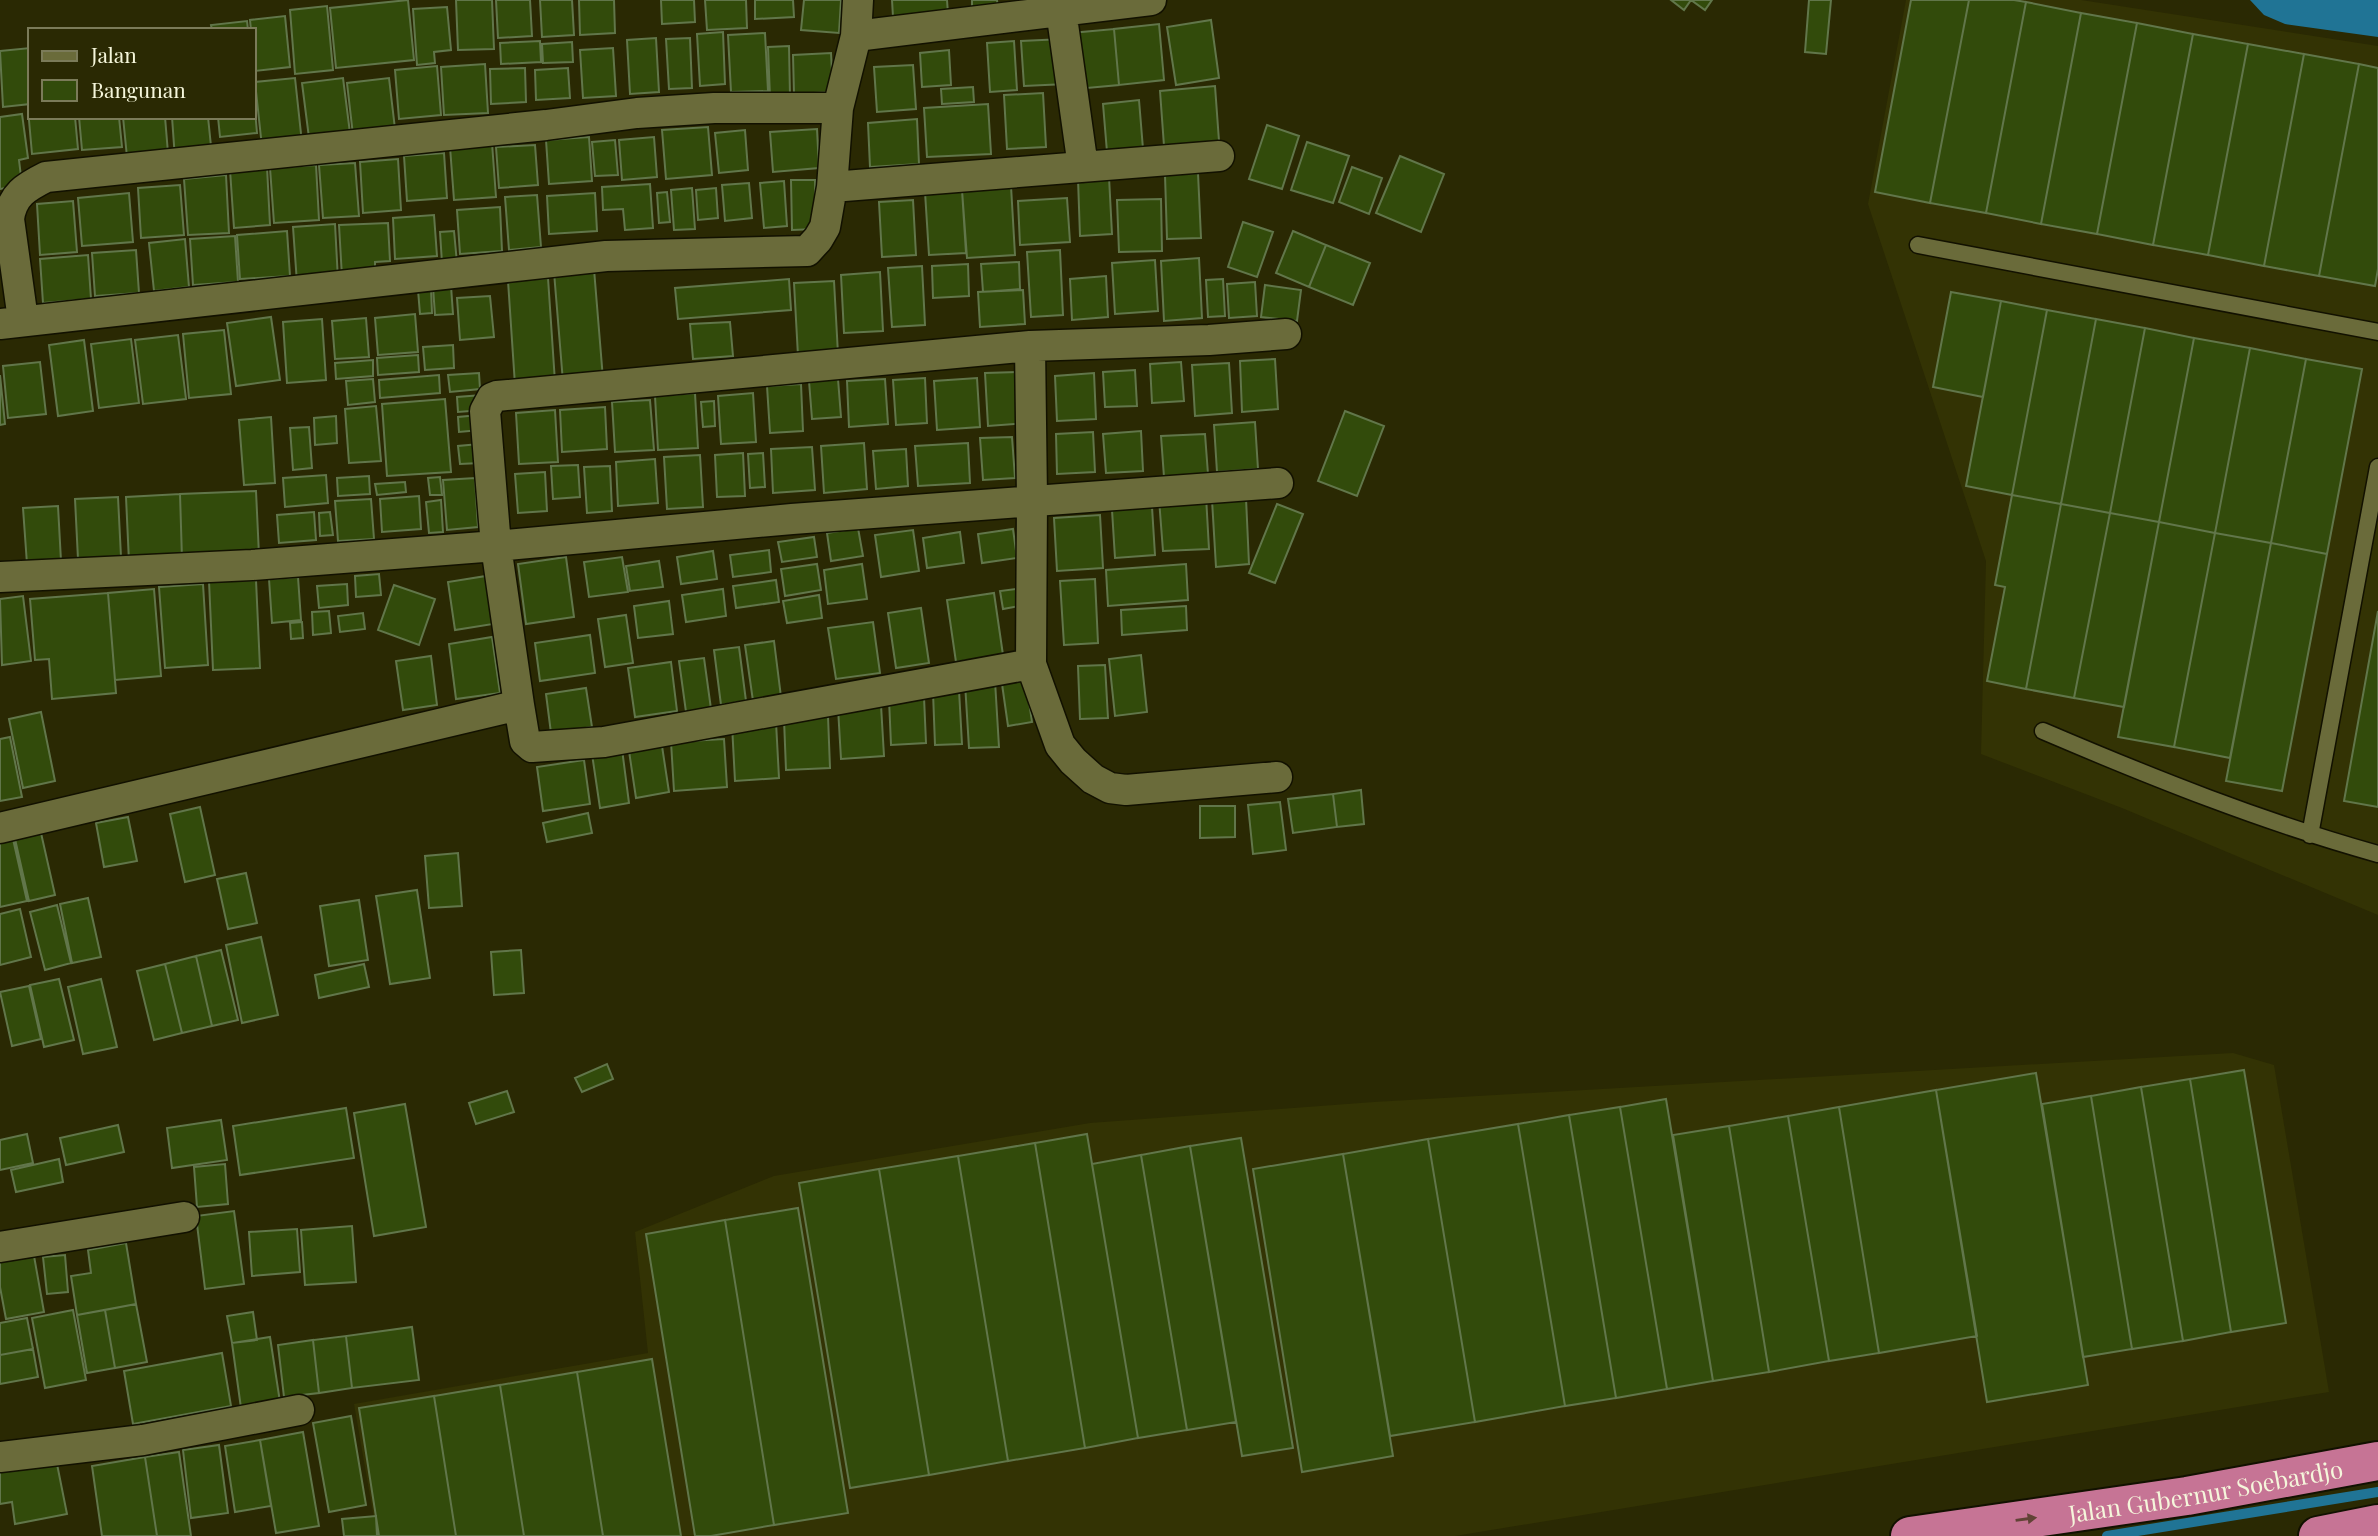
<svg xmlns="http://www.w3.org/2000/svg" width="2378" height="1536" font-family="'Playfair Display',serif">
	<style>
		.built { fill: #333304 }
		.water { fill: #207495 }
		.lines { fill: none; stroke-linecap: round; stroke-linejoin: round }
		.stream { stroke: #207495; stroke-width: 10 }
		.building { fill: #324b0b; stroke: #61764a; stroke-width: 2 }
		.service-casing { stroke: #121100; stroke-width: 19 }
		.minor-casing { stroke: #121100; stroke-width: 33 }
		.trunk-casing { stroke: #121100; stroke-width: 42 }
		.service { stroke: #6a6b3a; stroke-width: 16 }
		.minor { stroke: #6a6b3a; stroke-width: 30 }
		.trunk { stroke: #c67495; stroke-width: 38 }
		.oneway { fill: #614336 }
		.labels { text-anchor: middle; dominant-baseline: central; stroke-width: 7; stroke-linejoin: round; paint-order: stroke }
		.street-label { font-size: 24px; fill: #f5f6db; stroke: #2a2903 }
	</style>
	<rect width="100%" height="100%" fill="#2a2903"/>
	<path class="built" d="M1906 0H2081L2378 46V915L2122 808 1981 754 1986 561 1868 204Z
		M2233 1053 2274 1065 2329 1392 1455 1536H377L354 1404 648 1353 635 1232 774 1176 1090 1123 1374 1102Z"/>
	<path class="water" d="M2250 0H2378V37L2285 24 2264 15Z"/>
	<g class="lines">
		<path class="stream" d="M2107 1536 2378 1492"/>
	</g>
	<path class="building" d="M408 0 414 60 336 68 330 8Z
		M456 0H492L494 49 458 50Z
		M496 0H530L532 36 498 38Z
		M540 0H572L574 35 542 37Z
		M579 0H614L615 33 580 35Z
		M661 0H694L695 22 662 24Z
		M705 0H746L747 28 707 30Z
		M755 0H793L794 17 755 19Z
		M804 0H841L839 33 801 30Z
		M892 0H947L948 14 893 17Z
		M972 0H997L998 9 972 11Z
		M1671 0H1691L1684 10Z
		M1691 0H1712L1705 10Z
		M1809 0H1831L1826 54 1805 52Z
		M1911 0H1969L1930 203 1875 192Z
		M1969 0H2014L2026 2 1986 213 1930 203Z
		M2026 2 2081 13 2041 224 1986 213Z
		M327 6 333 70 295 74 290 10Z
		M447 7 451 50 434 52 435 63 417 65 413 9Z
		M2081 13 2137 23 2097 234 2041 224Z
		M285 16 290 67 255 71 254 30H251L250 20Z
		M1211 20 1219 78 1176 85 1167 27Z
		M247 21 248 30H212L211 25Z
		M2137 23 2193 34 2153 245 2097 234Z
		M1159 24 1164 80 1119 85 1114 29Z
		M1114 29 1119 85 1076 89 1071 33Z
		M723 32 725 84 700 86 697 34Z
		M765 33 768 91 731 92 728 35Z
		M2193 34 2248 44 2208 255 2153 245Z
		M656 38 659 92 630 94 627 40Z
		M690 38 692 88 669 89 666 39Z
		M1063 39 1066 84 1024 86 1021 41Z
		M540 41 541 62 501 64 500 43Z
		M1014 41 1017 90 990 92 987 43Z
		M572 42 573 62 543 63 542 44Z
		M2248 44 2304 54 2264 266 2208 255Z
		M789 46 790 96 770 97 768 47Z
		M30 48V104L3 107 0 51Z
		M613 48 616 96 583 98 580 50Z
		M949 50 951 85 922 87 920 53Z
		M831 53 833 92 794 94 793 55Z
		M2304 54 2359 64 2319 276 2264 266Z
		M485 64 488 113 444 115 441 67Z
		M2359 64 2378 68V269L2375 286 2319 276Z
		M913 65 916 109 877 112 874 67Z
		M437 66 441 115 399 119 395 70Z
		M525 68 526 102 491 104 490 69Z
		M568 68 570 98 536 100 535 70Z
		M295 78 302 143 262 147 255 82Z
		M343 78 350 133 309 138 302 83Z
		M389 78 395 129 353 135 347 83Z
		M1215 86 1219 141 1164 146 1160 91Z
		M973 87 974 102 942 104 941 89Z
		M1043 93 1046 147 1007 149 1004 95Z
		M254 99 257 133 220 137 218 117H254Z
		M1139 100 1143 149 1107 152 1103 104Z
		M988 104 991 154 927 157 924 108Z
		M28 109 30 117H75L78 149 32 154Z
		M22 114 28 158 19 160 22 185 0 189V117Z
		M79 117H119L122 147 82 150Z
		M123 117H165L168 153 127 157Z
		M172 117H208L212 156 175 159Z
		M917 119 919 164 870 167 868 123Z
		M1267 125 1299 136 1282 189 1249 179Z
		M708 127 712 175 666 179 662 130Z
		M817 129 819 168 773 172 770 132Z
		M745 130 748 170 719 173 715 133Z
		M589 137 592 181 549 184 546 140Z
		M654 137 657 177 622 180 619 140Z
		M615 140 618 175 595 176 592 142Z
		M1307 142 1349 156 1333 203 1291 190Z
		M492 143 496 197 454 200 450 147Z
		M535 145 538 185 499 188 496 147Z
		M444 153 447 198 407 201 404 156Z
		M1400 156 1444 174 1421 232 1376 213Z
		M398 159 401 210 363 213 360 162Z
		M355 163 359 216 323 218 319 165Z
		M316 165 319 220 274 223 270 168Z
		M267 167 270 225 234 228 230 170Z
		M1352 167 1382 178 1369 214 1339 202Z
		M1198 173 1201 238 1167 239 1165 175Z
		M226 175 229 233 188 235 184 179Z
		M1109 177 1112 234 1080 236 1078 179Z
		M791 180H815L816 229 792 230Z
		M784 181 787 226 764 228 760 183Z
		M749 183 752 218 725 221 722 185Z
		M650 184 653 228 625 230 623 209 603 210 602 187Z
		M180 185 184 235 141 238 138 188Z
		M1011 186 1015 255 967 258 962 190Z
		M692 188 695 229 674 230 671 190Z
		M716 188 718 218 698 220 696 190Z
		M962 190 966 253 929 255 925 192Z
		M667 192 670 222 659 223 657 193Z
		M129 193 133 242 82 246 78 198Z
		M595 193 597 231 549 234 547 196Z
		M537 195 541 247 509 250 505 197Z
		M1067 198 1070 242 1020 245 1018 201Z
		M1161 199 1162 251 1119 252 1117 200Z
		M913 200 916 255 882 257 879 202Z
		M73 201 77 252 40 255 37 204Z
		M500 207 502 251 460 254 457 210Z
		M434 215 437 256 395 259 393 218Z
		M1243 222 1273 232 1257 277 1228 267Z
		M388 223 390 261 375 262V275L342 277 339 225Z
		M335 224 338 280 297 283 293 227Z
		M287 231 290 276 240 279 237 235Z
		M454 231 457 263H442L440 232Z
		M1293 231 1326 245 1309 287 1276 273Z
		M235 236 238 282 193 285 190 239Z
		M185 239 189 287 154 291 149 243Z
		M1326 245 1370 263 1353 305 1309 287Z
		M136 250 139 293 95 296 92 253Z
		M1060 250 1063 315 1031 317 1027 252Z
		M88 255 91 299 43 303 40 259Z
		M1199 258 1202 318 1164 321 1161 261Z
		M1155 260 1158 311 1115 314 1112 263Z
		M1019 262 1020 289 983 292 981 264Z
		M968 264 969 296 933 298 932 266Z
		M922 266 925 325 892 327 888 268Z
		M594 269 603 379 563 382 554 272Z
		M880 272 883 331 844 333 841 275Z
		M1106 276 1108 317 1072 320 1070 279Z
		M548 278 555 382 515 385 508 281Z
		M789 279 791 310 678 319 675 288Z
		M1223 279 1225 316 1208 317 1206 280Z
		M834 281 838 354 798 356 794 283Z
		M1255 282 1257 316 1229 318 1227 284Z
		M1265 285 1301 290 1297 321 1261 317Z
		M451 286 453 314 435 315 433 287Z
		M431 289 432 313 420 314 418 290Z
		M1023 290 1025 324 980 327 978 292Z
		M1951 292 2001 301 1983 397 1933 387Z
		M490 296 494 337 460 340 457 298Z
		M2001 301 2047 310 2012 495 1966 486Z
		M2047 310 2096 319 2061 504 2012 495Z
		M415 314 418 352 378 355 375 318Z
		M271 317 280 380 236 386 227 323Z
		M366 318 369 357 335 359 332 321Z
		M322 319 326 380 287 383 283 322Z
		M2096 319 2145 328 2110 513 2061 504Z
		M730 322 733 356 693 359 690 324Z
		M2145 328 2194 338 2159 522 2110 513Z
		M224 330 231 394 189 398 183 334Z
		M178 335 186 399 143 404 135 340Z
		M2194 338 2250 348 2215 533 2159 522Z
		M131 339 139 403 99 408 91 344Z
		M84 340 93 411 58 416 49 345Z
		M453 345 454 368 425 370 423 347Z
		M2250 348 2306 359 2271 543 2215 533Z
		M418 355 419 372 378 375 377 358Z
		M1275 359 1278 409 1242 412 1240 361Z
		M2306 359 2362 369 2327 554 2271 543Z
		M373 360V376L336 379 335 363Z
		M40 362 46 414 8 418 3 366Z
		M1181 362 1184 401 1152 403 1150 364Z
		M1229 363 1232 413 1195 416 1192 365Z
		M1135 370 1137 406 1105 407 1103 372Z
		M1022 372 1026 423 988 426 985 373Z
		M479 373 480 389 450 392 448 375Z
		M1094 373 1096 419 1057 421 1055 376Z
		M0 375 5 424 0 425Z
		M439 375 440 393 380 398 379 380Z
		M925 378 927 423 896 425 893 380Z
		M977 378 980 427 937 430 934 381Z
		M373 379 375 402 348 405 346 381Z
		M838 379 841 417 812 419 809 381Z
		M885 379 888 424 849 427 847 381Z
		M801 384 803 431 770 433 767 386Z
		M695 393 698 448 658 450 655 396Z
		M753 393 756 442 721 444 718 396Z
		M482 395 483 410 458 412 457 397Z
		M445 399 451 472 387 476 382 404Z
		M650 400 654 450 615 452 612 402Z
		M714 401 715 426 703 427 701 402Z
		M376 406 381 461 349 463 345 409Z
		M605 407 607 449 562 452 560 410Z
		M555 410 558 462 519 464 516 413Z
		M1345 411 1384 426 1357 496 1318 481Z
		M479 415 480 430 459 432 458 417Z
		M336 416 337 443 315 445 314 418Z
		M271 417 275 483 244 485 239 420Z
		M1255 422 1258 469 1217 472 1214 425Z
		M309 427 312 468 293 470 290 428Z
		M1141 431 1143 471 1106 473 1103 434Z
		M1093 432 1095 472 1057 474 1056 434Z
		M1205 434 1208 474 1164 477 1161 436Z
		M1012 437 1015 478 983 480 980 438Z
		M864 443 867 489 824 493 821 446Z
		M968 443 970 483 918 486 915 446Z
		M479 444 480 463 460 464 458 446Z
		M812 447 815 490 773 493 771 449Z
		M906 449 908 486 876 489 873 451Z
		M743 453 745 496 717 497 715 455Z
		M763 453 765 487 750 488 748 454Z
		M700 455 703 507 667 509 664 457Z
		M655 459 658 503 618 506 616 462Z
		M578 465 580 497 553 499 551 466Z
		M610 466 612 511 587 513 584 467Z
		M545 472 547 511 518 513 515 474Z
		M326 475 328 503 285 507 283 478Z
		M369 476 370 494 338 496 337 478Z
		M440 477 442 495H430L428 478Z
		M475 478 478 527 447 530 443 480Z
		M405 482 406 492 377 495 375 484Z
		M256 491 259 555 182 559 180 494Z
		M180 494 182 559 129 562 126 497Z
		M2012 495 2061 504 2026 689 1987 681 2005 587 1995 585Z
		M419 496 421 529 382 532 380 499Z
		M1206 496 1209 549 1163 551 1159 499Z
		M118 497 121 557 78 559 75 499Z
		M1246 498 1249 564 1216 567 1212 500Z
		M371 499 374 539 338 541 335 501Z
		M441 500 443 532 429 533 426 502Z
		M1277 504 1303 514 1275 583 1249 573Z
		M2061 504 2110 513 2074 698 2026 689Z
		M58 506 61 561 27 564 23 508Z
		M1152 507 1155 555 1115 558 1112 510Z
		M314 512 316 540 279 543 277 515Z
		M330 512 333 535 320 536 319 513Z
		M2110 513 2159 522 2124 707 2074 698Z
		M1100 515 1103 568 1057 571 1054 518Z
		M2159 522 2215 533 2174 747 2118 737Z
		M858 528 863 556 831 561 827 533Z
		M1013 529 1017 558 982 563 978 534Z
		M913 530 919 571 881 577 875 535Z
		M960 532 964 563 927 568 923 538Z
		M2215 533 2271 543 2230 758 2174 747Z
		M814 537 817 557 782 562 778 542Z
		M2271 543 2327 554 2282 791 2226 781Z
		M769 550 771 572 733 577 730 555Z
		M713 551 717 579 681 584 677 557Z
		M566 557 574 617 526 624 518 564Z
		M622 557 628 592 589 597 584 562Z
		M659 561 663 587 630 591 626 566Z
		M817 564 821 590 785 596 781 569Z
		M862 564 867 599 828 604 824 570Z
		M1186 564 1188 600 1108 606 1106 570Z
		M379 574 381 595 356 597 355 576Z
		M486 576 493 624 455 630 448 582Z
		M298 577 301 620 272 623 269 579Z
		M1095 579 1098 643 1064 645 1060 581Z
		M256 580 260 668 213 670 209 581Z
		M776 580 779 602 736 608 733 586Z
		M203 584 208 665 165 668 159 587Z
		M347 584 348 605 319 608 317 586Z
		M394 585 435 599 419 645 378 630Z
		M1023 588 1025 605 1003 609 1000 591Z
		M154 589 161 676 115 680 108 593Z
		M723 589 726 616 686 622 682 595Z
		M108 593 116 693 52 699 49 659 35 660 30 599Z
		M994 593 1003 655 956 662 947 600Z
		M819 595 822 618 787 623 783 601Z
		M23 596 31 661 2 665 0 599Z
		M669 601 673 634 638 638 634 606Z
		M1186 606 1187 630 1122 635 1121 610Z
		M921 608 929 663 896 668 888 613Z
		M329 611 331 633 313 635 312 612Z
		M2378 611V807L2344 801Z
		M363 613 365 629 340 632 338 616Z
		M626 615 633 663 605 667 598 619Z
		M302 622 303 638 291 639 290 623Z
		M873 622 880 673 836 679 828 628Z
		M590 635 595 673 540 681 535 643Z
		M492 637 500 693 456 699 449 644Z
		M774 641 781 697 753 701 745 645Z
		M739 647 746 701 721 705 714 650Z
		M1141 655 1147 712 1115 716 1109 659Z
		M431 656 437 705 403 710 396 661Z
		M704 658 711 709 686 712 679 661Z
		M671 662 677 711 635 717 628 668Z
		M1105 665 1108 718 1080 719 1078 666Z
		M1026 680 1032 722 1008 726 1002 684Z
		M995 681 999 747 969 748 965 683Z
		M586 688 592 727 551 733 546 694Z
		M959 690 962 744 935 745 933 692Z
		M924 697 926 743 891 745 889 699Z
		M881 705 884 756 841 759 838 708Z
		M41 712 55 781 23 788 9 719Z
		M828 716 830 768 786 770 784 719Z
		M776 722 779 778 735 781 732 725Z
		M10 737 22 797 0 801V739Z
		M724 739 727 787 674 791 671 742Z
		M662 746 669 792 636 798 629 751Z
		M622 749 629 803 600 808 592 754Z
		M584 760 590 804 543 811 537 767Z
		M1361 790 1364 824 1337 827 1333 794Z
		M1333 794 1337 827 1293 833 1288 799Z
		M1280 802 1286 850 1253 854 1248 805Z
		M1200 806H1235V837L1200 838Z
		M200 807 215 875 185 882 170 814Z
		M588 813 592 833 547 842 543 823Z
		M128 817 137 861 104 867 96 823Z
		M41 833 55 895 29 901 15 839Z
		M13 839 27 901 0 907V842Z
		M458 853 462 906 429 908 425 856Z
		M246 873 257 923 228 929 217 879Z
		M417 890 430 978 390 984 376 896Z
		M88 898 101 957 72 963 60 904Z
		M359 900 368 960 329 966 320 906Z
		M57 905 71 963 45 970 30 912Z
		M20 909 31 957 0 965V914Z
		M261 937 278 1015 242 1023 226 945Z
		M221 950 238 1020 212 1026 196 956Z
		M521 950 524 993 494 995 491 952Z
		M196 956 212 1026 182 1033 165 964Z
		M165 964 182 1033 154 1040 137 971Z
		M364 964 369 987 319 998 315 975Z
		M59 979 74 1040 44 1047 30 985Z
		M101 979 117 1047 83 1054 68 987Z
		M29 986 41 1039 12 1046 0 992Z
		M607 1064 613 1079 582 1092 575 1078Z
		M2244 1070 2286 1323 2231 1332 2190 1079Z
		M2036 1073 2088 1385 1987 1402 1936 1090Z
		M2190 1079 2231 1332 2183 1341 2141 1087Z
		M2141 1087 2183 1341 2132 1349 2091 1096Z
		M1936 1090 1977 1336 1879 1353 1839 1107Z
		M507 1091 514 1112 476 1124 469 1103Z
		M2091 1096 2132 1349 2083 1357 2042 1104Z
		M1666 1099 1713 1381 1667 1389 1620 1107Z
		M405 1104 426 1227 374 1236 354 1113Z
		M1620 1107 1667 1389 1616 1398 1569 1115Z
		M1839 1107 1879 1353 1829 1361 1788 1116Z
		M346 1108 354 1158 240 1175 233 1126Z
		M1569 1115 1616 1398 1565 1406 1518 1124Z
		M1788 1116 1829 1361 1769 1372 1729 1126Z
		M221 1120 227 1160 172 1168 167 1128Z
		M1518 1124 1565 1406 1475 1422 1428 1139Z
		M118 1125 124 1152 66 1165 60 1138Z
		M1729 1126 1769 1372 1713 1381 1673 1135Z
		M27 1134 33 1163 0 1170V1140Z
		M1087 1134 1138 1438 1085 1448 1035 1143Z
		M1241 1138 1293 1448 1242 1456 1190 1146Z
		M1428 1139 1475 1422 1390 1436 1343 1154Z
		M1035 1143 1085 1448 1008 1461 958 1156Z
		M1190 1146 1236 1422 1187 1430 1141 1155Z
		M1343 1154 1393 1456 1302 1472 1253 1169Z
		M1141 1155 1187 1430 1138 1438 1092 1164Z
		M958 1156 1008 1461 929 1475 879 1169Z
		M59 1159 63 1182 16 1192 11 1170Z
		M225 1164 228 1204 197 1207 194 1167Z
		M879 1169 929 1475 850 1488 799 1183Z
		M798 1208 848 1513 774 1525 725 1220Z
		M234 1211 244 1284 205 1289 196 1216Z
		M725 1220 774 1525 711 1536H695L646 1234Z
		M352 1226 356 1282 305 1285 301 1230Z
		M297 1229 300 1272 252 1276 249 1232Z
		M126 1243 136 1304 77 1315 71 1276 91 1273 88 1250Z
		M65 1255 68 1292 47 1294 43 1257Z
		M34 1256 44 1312 6 1319 0 1287V1262Z
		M136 1304 147 1362 115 1368 105 1310Z
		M73 1310 86 1380 45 1388 32 1318Z
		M105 1310 115 1368 87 1373 77 1315Z
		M253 1312 257 1340 232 1343 227 1316Z
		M27 1318 33 1349 0 1355V1323Z
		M412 1327 419 1380 352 1388 346 1336Z
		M346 1336 352 1388 319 1393 313 1340Z
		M270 1337 280 1402 241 1408 232 1343Z
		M313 1340 319 1393 284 1397 278 1345Z
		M33 1349 38 1377 0 1384V1355Z
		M222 1353 231 1406 133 1424 124 1371Z
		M652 1359 681 1536H603L577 1372Z
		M577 1372 603 1536H524L500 1385Z
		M500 1385 524 1536H456L434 1396Z
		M434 1396 456 1536H379L359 1408Z
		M351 1416 366 1505 329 1512 313 1423Z
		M303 1432 319 1526 276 1533 260 1440Z
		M260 1440 271 1506 235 1512 225 1446Z
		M219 1445 228 1513 191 1518 183 1450Z
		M179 1452 191 1536H157L145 1457Z
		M55 1454 67 1514 15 1524 12 1502 0 1504V1465Z
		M145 1457 157 1536H102L92 1466Z
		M376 1516 377 1536H344L342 1519Z"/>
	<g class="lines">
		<defs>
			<path id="service" d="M1918 245 2378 332
				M2043 731C2153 778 2263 822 2378 854
				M2310 835 2378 467"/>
			<path id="minor" d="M1061 10 1083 167
				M856 36 1151 0
				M832 187 1219 156
				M23 320 9 219C12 195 26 187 46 177L546 125 637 113 714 108H838
				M0 324 606 256 807 251 818 239 825 227 832 187 838 108 856 36 858 0
				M1030 346 1032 499 1031 664 1060 745 1073 761 1093 779 1110 788 1126 790 1277 777
				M0 577 252 565 496 546 792 519 1278 483
				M1031 664 604 742 532 747 525 741 519 705 496 546 485 411 492 398 497 396 1030 346 1209 340 1286 334
				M0 828 519 705
				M0 1247 184 1217
				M0 1457 143 1440 299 1410"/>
			<g id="trunk">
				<path id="s1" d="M1910 1536 2187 1496 2378 1461"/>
				<path d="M2318 1536 2378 1524"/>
			</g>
		</defs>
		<use href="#service" class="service-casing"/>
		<use href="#minor" class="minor-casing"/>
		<use href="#trunk" class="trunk-casing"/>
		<use href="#service" class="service"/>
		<use href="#minor" class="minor"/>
		<use href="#trunk" class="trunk"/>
	</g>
	<defs><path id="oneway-solid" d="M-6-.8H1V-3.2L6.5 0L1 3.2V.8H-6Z" transform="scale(1.75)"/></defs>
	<use class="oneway" href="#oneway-solid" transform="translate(2026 1519) rotate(-8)"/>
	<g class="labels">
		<g class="street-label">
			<text stroke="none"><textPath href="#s1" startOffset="299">Jalan Gubernur Soebardjo</textPath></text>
		</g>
	</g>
	<rect x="28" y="28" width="228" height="91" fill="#2a2903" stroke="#7b7b59" stroke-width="2"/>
	<rect x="42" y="51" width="35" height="10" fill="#6a6b3a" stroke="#7b7b59" stroke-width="2"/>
	<text x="91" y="63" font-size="21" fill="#f5f6db">Jalan</text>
	<rect x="42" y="80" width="35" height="21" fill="#324b0b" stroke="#7b7b59" stroke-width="2"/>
	<text x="91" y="98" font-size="21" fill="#f5f6db">Bangunan</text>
</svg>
